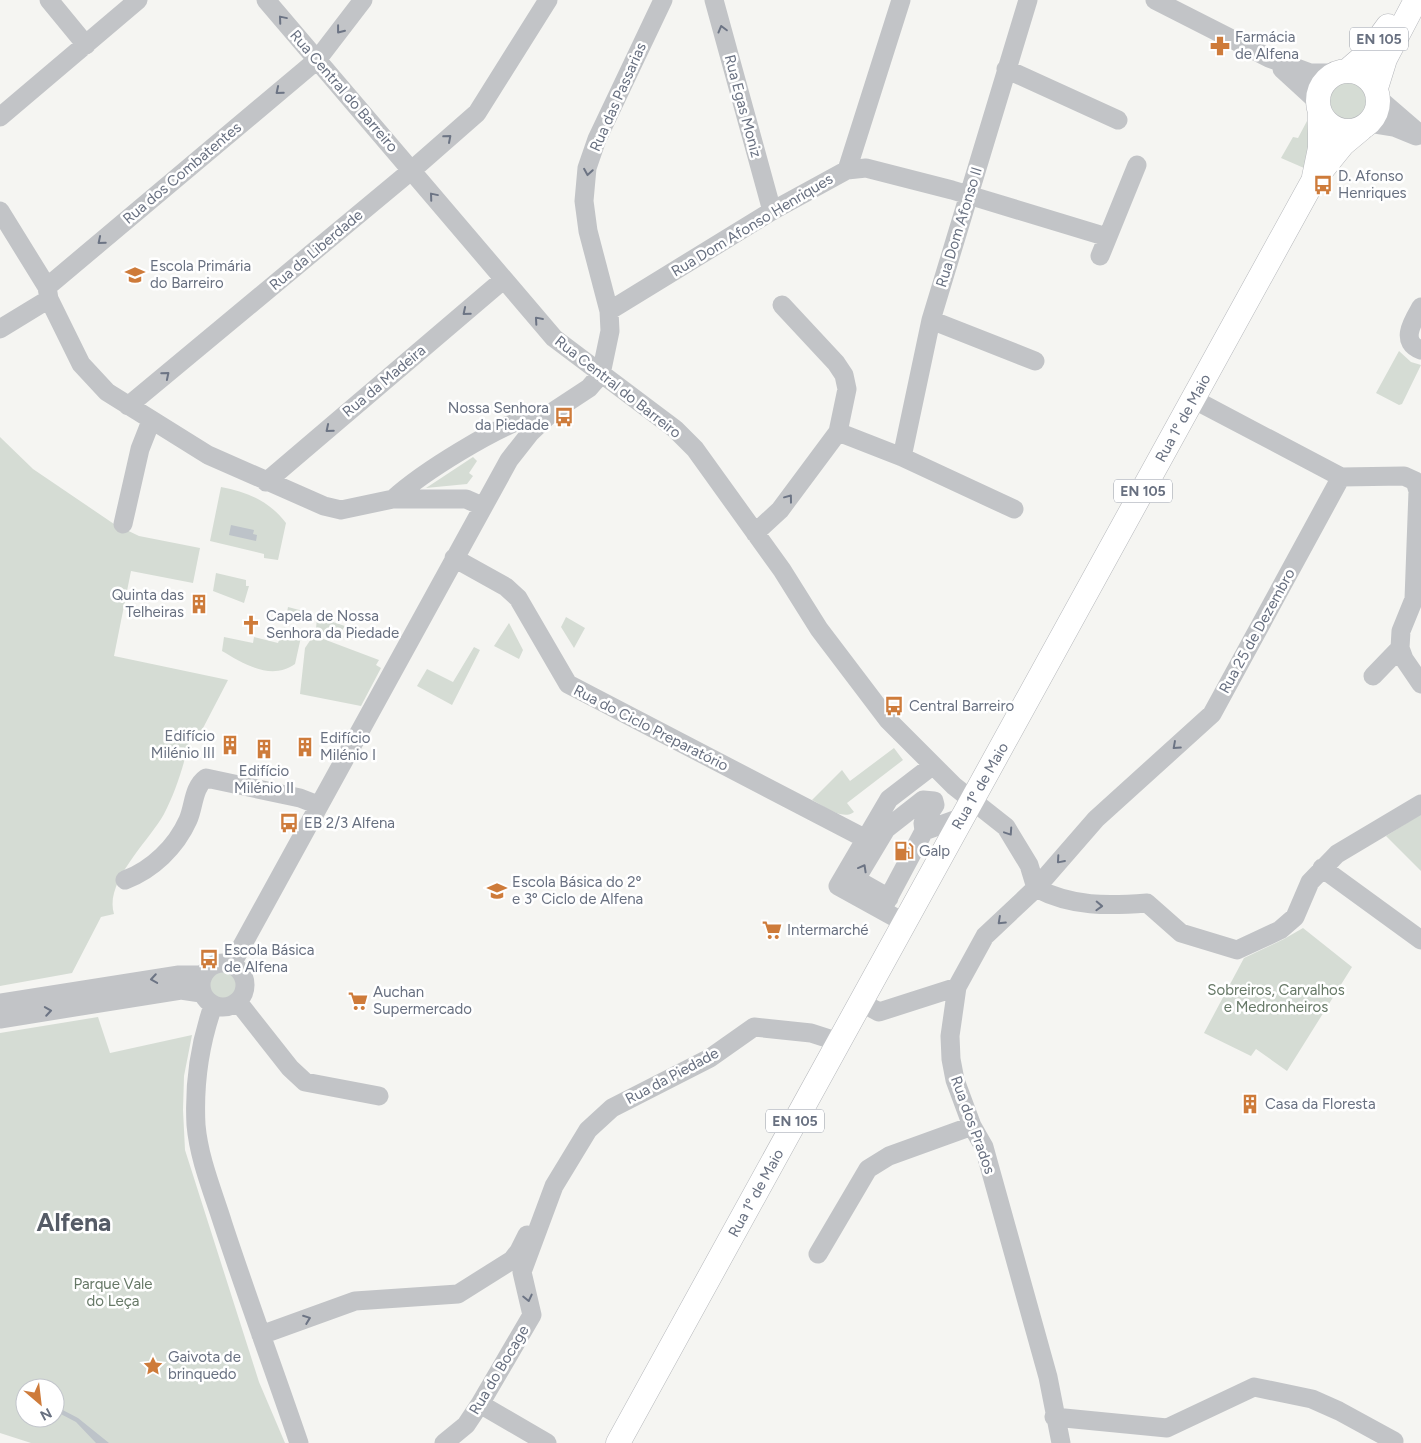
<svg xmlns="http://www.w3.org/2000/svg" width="1421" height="1443" font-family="Figtree,sans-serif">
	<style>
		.green { fill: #d5dcd4; fill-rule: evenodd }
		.water { fill: #bdc3c9 }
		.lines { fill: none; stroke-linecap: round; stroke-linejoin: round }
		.major-casing { stroke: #b5b7bb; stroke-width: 25 }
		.minor { stroke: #c2c4c7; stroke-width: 19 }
		.major { stroke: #fff; stroke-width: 24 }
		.oneway { stroke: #6c7484 }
		.labels { text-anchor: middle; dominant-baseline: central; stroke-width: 5; stroke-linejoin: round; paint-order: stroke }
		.shield { fill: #fff; stroke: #959ba6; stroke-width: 1 }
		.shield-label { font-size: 14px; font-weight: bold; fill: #687080 }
		.poi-label { font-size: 15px; fill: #687080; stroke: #fff; text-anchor: start }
		.street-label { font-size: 15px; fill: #687080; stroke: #fff }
		.park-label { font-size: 15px; fill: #667866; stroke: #fff }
		.town-label { font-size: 25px; font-weight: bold; fill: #555b66; stroke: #fff }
	</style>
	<rect width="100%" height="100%" fill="#f5f5f2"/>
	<path class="green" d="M1327 101a22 22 0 1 1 44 0a22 22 0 1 1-44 0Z
		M1307 121 1309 146 1304 168 1281 158 1293 137 1298 138Z
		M1399 351 1411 362 1421 365 1402 404 1399 405 1376 393Z
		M0 437 33 469 114 524 139 536 200 548 193 583 131 571 114 656 228 680 202 730 208 732 206 739 190 737C185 762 176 791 164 814 149 841 104 882 114 914L101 917 72 973 0 986Z
		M473 457 477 461 469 473 473 476 467 484 426 488Z
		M221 487C248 492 269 501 286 523L278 560 264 558V554L210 541Z
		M216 573 246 580V586H249L244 603 213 591Z
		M288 607 307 612 305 621 298 623 286 618Z
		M317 617 345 626 340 633 334 636 316 629Z
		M566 617 585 628 574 648 561 627Z
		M509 623 523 650 519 659 494 646Z
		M284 627 299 632 301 637 295 664C271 681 244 664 222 651L224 637 253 643 254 637 278 643Z
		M318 637 379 660 376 665 381 668 361 706 300 694 305 648 311 639Z
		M474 647 480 650 452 705 417 686 427 669 453 682Z
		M894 748 903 760 847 803 854 812C842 821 824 806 812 800L842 770 850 781Z
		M1421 814V871L1386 836Z
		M1303 928 1352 967 1287 1071 1256 1049 1251 1056 1204 1033 1244 958 1284 939Z
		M209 986a14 14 0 1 1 28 0a14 14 0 1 1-28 0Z
		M98 1017 110 1053 192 1035 184 1076 183 1110 185 1150 259 1382 285 1443H31L0 1433V1033ZM25 1388H55V1418H25Z"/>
	<path class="water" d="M231 525 254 530 253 534 257 535 256 541 229 535Z
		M55 1406 78 1418 109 1443H96L76 1422 55 1411Z"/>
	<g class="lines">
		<defs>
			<path id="major" d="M1318 101a30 30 0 1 1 60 0a30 30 0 1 1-60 0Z
				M1347 71 1369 52 1388 26
				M1376 88 1385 59 1416 0
				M1314 177 1320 148V114
				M618 1443 1313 181 1343 144 1361 129"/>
		</defs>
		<use href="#major" class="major-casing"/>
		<path class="minor" d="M49 0 86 45
			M266 0 554 338 675 429 695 449 782 570 819 629 888 720 954 786 1006 827 1029 865 1036 888
			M714 0 772 211
			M1155 0 1269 58 1310 73H1335
			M1006 69 1118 120
			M1282 69 1318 102
			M1378 98 1421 135
			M0 117 138 0
			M1369 123 1394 127 1416 136
			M847 170 866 168 952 190 1107 237
			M0 211 47 287 49 299 81 364 107 392 208 455 324 506 341 510 393 499H466L482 506
			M1100 256 1137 165
			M47 287 317 60 363 0
			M1421 307C1413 321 1399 342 1421 350
			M609 311 772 211 847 170 901 0
			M931 320 1035 361
			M0 329 49 299
			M1193 399 1341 477 1404 476 1415 481 1418 491 1414 599 1401 631 1400 648 1404 659 1421 684
			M128 406 412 170 477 113 548 0
			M838 432 902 457 1014 509
			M902 457 931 320 1028 0
			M266 482 503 280
			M393 499C424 471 494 428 534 415
			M123 524 140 449 151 421
			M755 533 780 510 838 432 847 389 844 375 836 363 782 305
			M454 558 506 587 518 598 568 684 864 838
			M1373 676 1400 648
			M1322 868 1421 940
			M125 880C152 870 176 847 188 820 194 807 193 787 206 778L300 798 318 805
			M1036 888C1072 907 1108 906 1147 903L1181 933 1237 950 1280 930 1295 917 1310 882 1337 854 1421 804
			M889 898 859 881V874L886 829 923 800 934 801 935 805 923 823 924 831
			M883 908 924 831 963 817
			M905 923 838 886 889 799 932 766
			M201 985a22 22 0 1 1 44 0a22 22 0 1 1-44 0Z
			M232 964 509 460 531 432 551 413 589 388 601 374 610 331 609 311 588 231 584 201 587 168 597 139 663 0
			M238 1002 290 1068 305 1082 379 1096
			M860 1002 879 1012 957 987
			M0 1003 179 975H202
			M213 1006C200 1043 194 1086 196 1125 199 1159 213 1192 223 1224 247 1297 274 1370 299 1443
			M0 1019 181 990 201 993
			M818 1254 868 1169 889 1156 972 1126
			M261 1335 355 1301 458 1294 512 1260 519 1251 527 1235
			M480 1404 547 1443
			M1054 1417 1167 1428 1254 1387 1312 1399 1339 1411 1394 1441
			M444 1443 466 1425 480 1404 532 1315 522 1272 554 1186 588 1130 612 1108 710 1058 754 1027 811 1033 839 1042
			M1061 1443 1048 1377 984 1147 972 1126 955 1080 951 1059 950 1036 957 987 985 936 1036 888 1096 819 1212 714 1341 477"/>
		<use href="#major" class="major"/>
	</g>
	<defs><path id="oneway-chevron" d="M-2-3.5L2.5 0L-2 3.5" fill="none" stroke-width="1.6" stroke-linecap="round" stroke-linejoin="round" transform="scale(1.25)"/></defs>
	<g class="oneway">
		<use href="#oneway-chevron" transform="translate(282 19) rotate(-130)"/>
		<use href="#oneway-chevron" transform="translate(722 29) rotate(-105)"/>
		<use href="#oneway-chevron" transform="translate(340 30) rotate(128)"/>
		<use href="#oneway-chevron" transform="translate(279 91) rotate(140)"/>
		<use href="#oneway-chevron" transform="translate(448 138) rotate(-41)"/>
		<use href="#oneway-chevron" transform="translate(588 172) rotate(99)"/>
		<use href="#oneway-chevron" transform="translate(433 196) rotate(-130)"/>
		<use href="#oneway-chevron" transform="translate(101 241) rotate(140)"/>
		<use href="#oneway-chevron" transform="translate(466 312) rotate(140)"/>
		<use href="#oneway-chevron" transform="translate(538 320) rotate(-131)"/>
		<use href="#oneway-chevron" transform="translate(166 375) rotate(-40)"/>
		<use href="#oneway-chevron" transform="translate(329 429) rotate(140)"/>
		<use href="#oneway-chevron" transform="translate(789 498) rotate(-53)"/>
		<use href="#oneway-chevron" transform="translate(1176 746) rotate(138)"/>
		<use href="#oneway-chevron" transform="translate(1009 832) rotate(56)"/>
		<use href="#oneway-chevron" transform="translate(1060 860) rotate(131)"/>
		<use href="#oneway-chevron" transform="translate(863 868) rotate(-61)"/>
		<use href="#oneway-chevron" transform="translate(1099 906) rotate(2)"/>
		<use href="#oneway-chevron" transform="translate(1001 921) rotate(137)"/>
		<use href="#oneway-chevron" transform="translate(154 979) rotate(171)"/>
		<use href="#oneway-chevron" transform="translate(48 1011) rotate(-9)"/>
		<use href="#oneway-chevron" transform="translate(528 1298) rotate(77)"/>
		<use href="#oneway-chevron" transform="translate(307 1319) rotate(-21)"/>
	</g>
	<defs>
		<symbol id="pharmacy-bare" viewBox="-9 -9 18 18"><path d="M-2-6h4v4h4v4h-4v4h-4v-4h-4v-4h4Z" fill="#ce7b3a" stroke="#fff" stroke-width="2.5" paint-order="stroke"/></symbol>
		<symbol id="bus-bare" viewBox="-9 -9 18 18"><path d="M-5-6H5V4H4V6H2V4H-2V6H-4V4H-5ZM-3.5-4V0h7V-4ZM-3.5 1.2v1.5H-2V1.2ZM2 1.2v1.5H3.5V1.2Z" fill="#ce7b3a" stroke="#fff" stroke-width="2.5" paint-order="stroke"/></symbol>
		<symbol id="school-bare" viewBox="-9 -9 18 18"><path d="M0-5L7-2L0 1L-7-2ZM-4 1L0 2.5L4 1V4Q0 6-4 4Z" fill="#ce7b3a" stroke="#fff" stroke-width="2.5" paint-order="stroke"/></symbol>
		<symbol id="building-bare" viewBox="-9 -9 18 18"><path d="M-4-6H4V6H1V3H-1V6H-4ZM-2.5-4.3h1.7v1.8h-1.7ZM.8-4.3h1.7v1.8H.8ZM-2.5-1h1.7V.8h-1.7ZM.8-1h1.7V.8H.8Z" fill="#ce7b3a" stroke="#fff" stroke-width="2.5" paint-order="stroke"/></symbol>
		<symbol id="church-bare" viewBox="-9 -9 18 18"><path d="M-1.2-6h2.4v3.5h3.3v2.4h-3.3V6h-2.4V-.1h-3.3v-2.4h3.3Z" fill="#ce7b3a" stroke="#fff" stroke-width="2.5" paint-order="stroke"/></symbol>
		<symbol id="fuel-bare" viewBox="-9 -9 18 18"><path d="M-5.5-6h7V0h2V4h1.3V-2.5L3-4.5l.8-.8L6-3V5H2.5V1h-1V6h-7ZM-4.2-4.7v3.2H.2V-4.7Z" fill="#ce7b3a" stroke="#fff" stroke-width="2.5" paint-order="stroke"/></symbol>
		<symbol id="supermarket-bare" viewBox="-9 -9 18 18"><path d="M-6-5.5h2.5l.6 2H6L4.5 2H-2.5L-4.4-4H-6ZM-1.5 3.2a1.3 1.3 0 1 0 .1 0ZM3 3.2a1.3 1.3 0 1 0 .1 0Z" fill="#ce7b3a" stroke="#fff" stroke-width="2.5" paint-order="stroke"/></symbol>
		<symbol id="sight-bare" viewBox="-9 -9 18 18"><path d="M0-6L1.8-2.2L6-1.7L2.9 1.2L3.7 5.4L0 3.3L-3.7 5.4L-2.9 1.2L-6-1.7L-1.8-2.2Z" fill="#ce7b3a" stroke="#fff" stroke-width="2.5" paint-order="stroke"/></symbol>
	</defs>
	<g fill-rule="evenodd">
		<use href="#pharmacy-bare" x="1206" y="32" width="28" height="28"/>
		<use href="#bus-bare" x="1309" y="171" width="28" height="28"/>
		<use href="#school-bare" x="121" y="261" width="28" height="28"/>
		<use href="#bus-bare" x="550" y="403" width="28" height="28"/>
		<use href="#building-bare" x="185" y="590" width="28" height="28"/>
		<use href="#church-bare" x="237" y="611" width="28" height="28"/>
		<use href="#bus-bare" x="880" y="692" width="28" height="28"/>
		<use href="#building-bare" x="216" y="731" width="28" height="28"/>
		<use href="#building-bare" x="291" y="733" width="28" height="28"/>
		<use href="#building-bare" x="250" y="735" width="28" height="28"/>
		<use href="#bus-bare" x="275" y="809" width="28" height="28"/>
		<use href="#fuel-bare" x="890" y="837" width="28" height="28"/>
		<use href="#school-bare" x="483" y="877" width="28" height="28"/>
		<use href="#supermarket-bare" x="758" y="916" width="28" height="28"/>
		<use href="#bus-bare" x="195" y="945" width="28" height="28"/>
		<use href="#supermarket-bare" x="344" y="987" width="28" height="28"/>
		<use href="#building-bare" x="1236" y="1090" width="28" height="28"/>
		<use href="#sight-bare" x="139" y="1352" width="28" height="28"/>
	</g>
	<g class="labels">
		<g class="shield">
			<rect x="1350" y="27.5" width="58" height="23" rx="4"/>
			<rect x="1114" y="479.5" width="58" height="23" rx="4"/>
			<rect x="766" y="1109.5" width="58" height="23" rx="4"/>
		</g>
		<g class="shield-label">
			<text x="1379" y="39">EN 105</text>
			<text x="1143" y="491">EN 105</text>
			<text x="795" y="1121">EN 105</text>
		</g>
		<g class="poi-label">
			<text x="1235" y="37">Farmácia<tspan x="1235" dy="17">de Alfena</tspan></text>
			<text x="1338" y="176">D. Afonso<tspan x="1338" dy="17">Henriques</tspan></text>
			<text x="150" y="266">Escola Primária<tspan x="150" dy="17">do Barreiro</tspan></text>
			<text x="549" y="408" text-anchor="end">Nossa Senhora<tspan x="549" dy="17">da Piedade</tspan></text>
			<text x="184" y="595" text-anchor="end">Quinta das<tspan x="184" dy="17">Telheiras</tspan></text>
			<text x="266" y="616">Capela de Nossa<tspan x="266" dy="17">Senhora da Piedade</tspan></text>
			<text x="909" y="706">Central Barreiro</text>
			<text x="215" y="736" text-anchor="end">Edifício<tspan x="215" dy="17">Milénio III</tspan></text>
			<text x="320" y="738">Edifício<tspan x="320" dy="17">Milénio I</tspan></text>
			<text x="264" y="771" text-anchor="middle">Edifício<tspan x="264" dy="17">Milénio II</tspan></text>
			<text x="304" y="823">EB 2/3 Alfena</text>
			<text x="919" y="851">Galp</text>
			<text x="512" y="882">Escola Básica do 2º<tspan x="512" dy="17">e 3º Ciclo de Alfena</tspan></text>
			<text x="787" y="930">Intermarché</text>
			<text x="224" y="950">Escola Básica<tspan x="224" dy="17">de Alfena</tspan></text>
			<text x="373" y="992">Auchan<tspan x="373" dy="17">Supermercado</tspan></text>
			<text x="1265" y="1104">Casa da Floresta</text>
			<text x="168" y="1357">Gaivota de<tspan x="168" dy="17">brinquedo</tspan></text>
		</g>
		<g class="street-label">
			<text transform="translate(344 91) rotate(49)">Rua Central do Barreiro</text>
			<text transform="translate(618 97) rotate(-66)">Rua das Passarias</text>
			<text transform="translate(743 106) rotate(75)">Rua Egas Moniz</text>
			<text transform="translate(182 173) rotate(-40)">Rua dos Combatentes</text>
			<text transform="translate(752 225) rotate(-31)">Rua Dom Afonso Henriques</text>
			<text transform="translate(959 227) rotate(-73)">Rua Dom Afonso II</text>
			<text transform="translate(316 250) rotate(-40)">Rua da Liberdade</text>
			<text transform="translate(384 381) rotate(-40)">Rua da Madeira</text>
			<text transform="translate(618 387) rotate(38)">Rua Central do Barreiro</text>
			<text transform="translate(1183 418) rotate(-61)">Rua 1º de Maio</text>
			<text transform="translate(1257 631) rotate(-61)">Rua 25 de Dezembro</text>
			<text transform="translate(651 728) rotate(27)">Rua do Ciclo Preparatório</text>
			<text transform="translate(980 786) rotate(-60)">Rua 1º de Maio</text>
			<text transform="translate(672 1076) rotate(-28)">Rua da Piedade</text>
			<text transform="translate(973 1125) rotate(70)">Rua dos Prados</text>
			<text transform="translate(756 1193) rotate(-61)">Rua 1º de Maio</text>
			<text transform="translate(499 1370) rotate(-59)">Rua do Bocage</text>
		</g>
		<g class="park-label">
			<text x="1276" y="990">Sobreiros, Carvalhos<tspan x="1276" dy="17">e Medronheiros</tspan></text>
			<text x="113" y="1284">Parque Vale<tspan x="113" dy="17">do Leça</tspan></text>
		</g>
		<g class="town-label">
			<text x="74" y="1222">Alfena</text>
		</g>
	</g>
	<g transform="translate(40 1403) rotate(152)"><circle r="24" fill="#ffffff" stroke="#c3c6cc"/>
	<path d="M0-4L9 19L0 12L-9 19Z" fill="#ce7b3a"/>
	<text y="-8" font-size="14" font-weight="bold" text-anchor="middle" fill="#687080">N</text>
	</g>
</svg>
